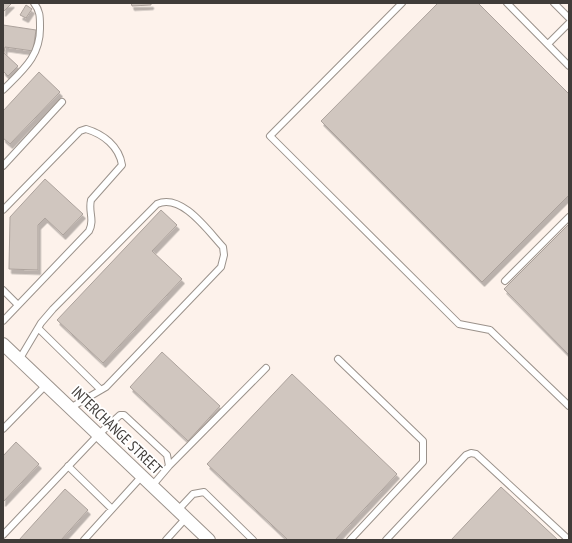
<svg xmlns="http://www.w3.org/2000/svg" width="572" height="543" font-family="'PT Sans Narrow',sans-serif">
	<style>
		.building { fill: #d0c6bf; stroke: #aca29c; filter: url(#shadow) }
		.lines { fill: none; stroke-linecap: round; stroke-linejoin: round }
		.lane-casing { stroke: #9b928b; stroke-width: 8 }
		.street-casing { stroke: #9b928b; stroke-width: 14 }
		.lane { stroke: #fff; stroke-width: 6 }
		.street { stroke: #fff; stroke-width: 12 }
		.labels { text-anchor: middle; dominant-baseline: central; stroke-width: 4; stroke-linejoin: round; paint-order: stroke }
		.street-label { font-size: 15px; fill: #403c39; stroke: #fff }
	</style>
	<defs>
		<filter id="shadow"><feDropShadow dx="2.5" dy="4.5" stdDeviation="0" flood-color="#0004"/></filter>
	</defs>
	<rect width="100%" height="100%" fill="#fdf2eb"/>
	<path class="building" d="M3 3H12L3 12Z
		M131 3H151V5L132 6Z
		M438 3H478L569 94V195L482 282 321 121Z
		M26 5 32 9 26 18 20 15Z
		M3 25 36 30 33 51 5 47 4 53 18 66 8 76 3 71Z
		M39 72 60 92 10 144 3 138V111Z
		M45 179 83 214 63 235 45 218 38 225V270L9 269 10 217Z
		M161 210 177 225 152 251 182 279 103 363 57 320Z
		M569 224V355L504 289Z
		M162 352 220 406 188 441 130 387Z
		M292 374 397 474 335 540H288L207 464Z
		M16 442 39 464 3 502V456Z
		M501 487 558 540H451Z
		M65 489 88 510 61 540H19Z"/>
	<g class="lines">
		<defs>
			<path id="lane" d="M402 3 270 136 459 324 490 330 569 406
				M507 3 569 66
				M554 3 569 18
				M548 44 569 23
				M3 90C23 70 41 56 40 26 40 16 40 11 34 3
				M3 166 62 102
				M3 210 80 131 86 129C103 134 119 146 122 165L91 200C88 212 95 220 89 231L3 321
				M505 281 569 217
				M3 290 18 305
				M38 328 101 390
				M338 359 423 441V462L350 540
				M19 360 41 323 53 309 157 204C182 193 208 231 223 247L224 255 221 267 106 387 70 408
				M3 429 46 385
				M68 466 112 509
				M169 466 266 368
				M178 510 193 494 204 492 253 540
				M3 535 98 435 120 415H124L167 455 169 466 152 486
				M84 540 142 476
				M166 540 186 518
				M386 540 466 455 471 453 476 454 569 540"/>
			<path id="street" d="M3 344 209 540"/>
		</defs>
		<use href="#lane" class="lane-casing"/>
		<use href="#street" class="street-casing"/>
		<use href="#lane" class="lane"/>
		<use href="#street" class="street"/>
	</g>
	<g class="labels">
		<g class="street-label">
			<text transform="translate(117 430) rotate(44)">INTERCHANGE STREET</text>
		</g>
	</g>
	<rect width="572" height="543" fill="none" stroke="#403c39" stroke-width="8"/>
</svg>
